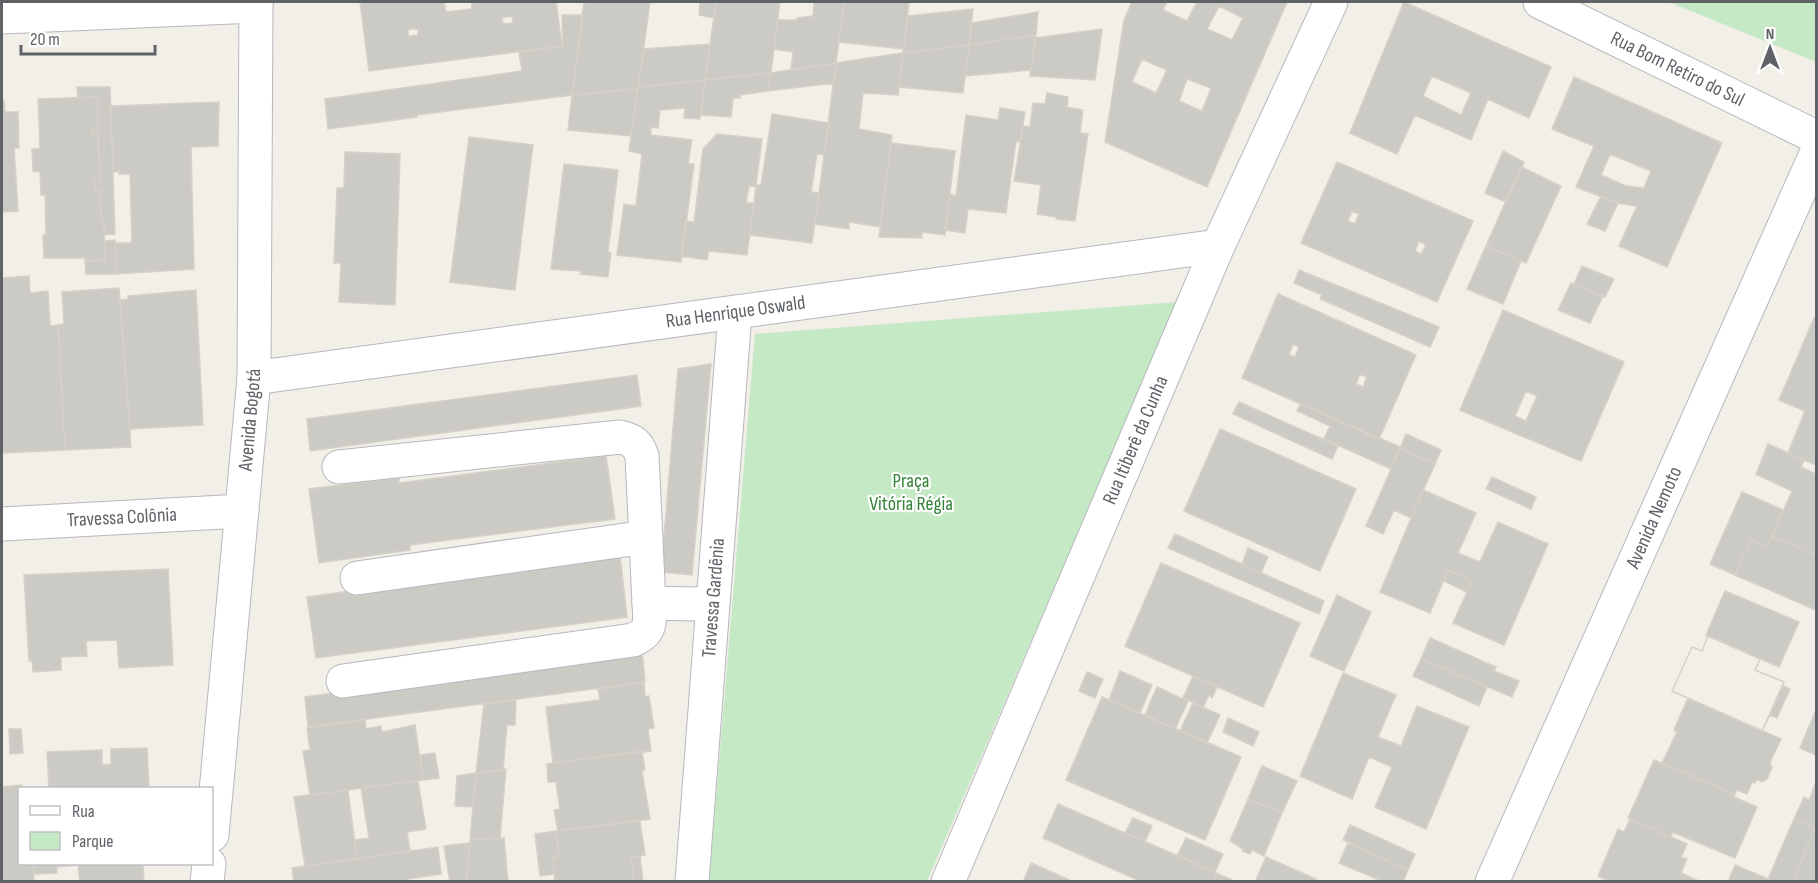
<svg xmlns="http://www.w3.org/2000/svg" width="1818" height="883" font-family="'Sofia Sans Condensed',sans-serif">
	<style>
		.green { fill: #c5e8c5 }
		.building { fill: #cccac5; stroke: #d6d1c6; stroke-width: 1.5; fill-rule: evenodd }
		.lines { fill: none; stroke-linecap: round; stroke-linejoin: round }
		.minor-casing { stroke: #b5b8bc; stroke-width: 35 }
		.minor { stroke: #fff; stroke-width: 33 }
		.labels { text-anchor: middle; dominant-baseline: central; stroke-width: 4.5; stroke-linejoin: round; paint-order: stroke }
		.street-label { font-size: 20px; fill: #5f6368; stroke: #fff }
		.park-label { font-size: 20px; fill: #348238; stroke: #fff }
	</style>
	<rect width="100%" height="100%" fill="#f1efe8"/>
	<path class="green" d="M1669 2H1816V62Z
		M1178 302 927 881 709 882 755 334Z"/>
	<path class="building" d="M360 2H444L446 12 472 9V2H556L562 46 369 71ZM512 16 513 23 503 24 502 18ZM408 29H418V35L408 36Z
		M584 2H650L638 89 572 95Z
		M700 2H716L714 18 699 15Z
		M716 2H780L771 73 705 80Z
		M814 2H844L836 63 791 70 793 52 774 49 777 20H797V18L813 16Z
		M844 2H909L904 49 839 42Z
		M1132 2H1167L1163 10 1187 21 1197 2H1287L1207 187 1105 142 1124 20ZM1219 6 1243 18 1232 40 1207 29ZM1142 59 1167 70 1156 93 1132 82ZM1187 79 1211 88 1202 111 1179 101Z
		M1404 2 1551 67 1529 118 1488 99 1471 140 1415 115 1397 154 1350 133ZM1432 76 1471 93 1461 115 1423 96Z
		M973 9 969 45 903 53 908 16Z
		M1038 12 1036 35 969 45 972 23Z
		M562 15H583L572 95 417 115V117L328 129 325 99 522 71 519 52 563 46Z
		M1102 29 1095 80 1030 76 1035 38Z
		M1036 35 1031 70 965 76 969 45Z
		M710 44 705 80 638 87 644 49Z
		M969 45 963 93 899 87 903 53Z
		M903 53 898 95 863 93 859 129 892 135 880 227 849 222V229L815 224 836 63Z
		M836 63 834 83 768 91 771 73Z
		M771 73 768 91 740 95V98H733L731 117 701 115 705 80Z
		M1574 77 1722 143 1667 267 1619 246 1637 206 1617 203 1576 187 1594 146 1552 129ZM1610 154 1651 171 1644 188 1626 186 1601 175Z
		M705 80 700 119 684 118 685 108 660 110 658 128 651 127V135L692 140 688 164H694L681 262 617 255 624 204 636 206 642 154 629 151 638 87Z
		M77 87H110L115 234 104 235V221H101L100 190H95V180H100L98 135H93L92 130H98V97L78 98Z
		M638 89 631 136 568 130 572 95Z
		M1047 93 1068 97 1067 107 1083 110 1080 133 1088 134 1075 221 1056 219V217L1037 214 1041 185 1014 181 1023 126 1030 127 1033 103 1045 104Z
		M98 97V130H92L93 135H98L100 180H95V190H100L101 221H104L105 260 85 261V258H44L43 235H46L45 195H41L40 172 33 171 32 149H40L38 99Z
		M2 101H4L5 112H18L19 148H14L18 211 2 212Z
		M219 102 218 146 191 147 194 269 116 274 115 243H132L130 174H119V171L113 172 111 106Z
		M1000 108 1025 112 1020 142 1016 141 1006 213 968 209 965 233 945 230 950 194 956 196 966 115 998 120Z
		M772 114 829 123 824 155 817 154 811 192 819 193 812 243 750 235 756 187V185H761Z
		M717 134 762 139 756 185V187L749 186 746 203H754L747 255 709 251 707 260 681 256 686 221 694 222 703 149Z
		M469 137 533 145 515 290 450 282Z
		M891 143 955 151 945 235 922 232V238L879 237Z
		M1503 151 1524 162 1506 202 1485 193Z
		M345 152 400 154 395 305 339 302 341 263H334L337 188H344Z
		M1337 162 1473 221 1437 302 1301 243ZM1352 211 1359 214 1355 224 1348 221ZM1419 241 1426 245 1421 254 1415 251Z
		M564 164 618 170 608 252 611 253 608 277 580 274 581 271 551 269Z
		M1521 167 1561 186 1526 263 1486 246Z
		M1601 196 1618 203 1605 231 1587 224Z
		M115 240 116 274H86L85 261 105 260 104 241Z
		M1486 246 1521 261 1503 304 1467 289Z
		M1582 266 1614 279 1605 297 1574 284Z
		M1299 270 1439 327 1430 347 1320 299 1322 295 1294 283Z
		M29 276 30 293 48 291 50 326 58 325 65 450 2 453V278Z
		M1571 283 1603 296 1590 323 1558 310Z
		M119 288 131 447 65 450 58 325 64 324 62 292Z
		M196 290 203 425 130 429 120 300 128 299V296Z
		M1278 294 1416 355 1379 439 1242 378ZM1293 344 1299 347 1295 357 1289 355ZM1360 374 1367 377 1363 387 1356 384Z
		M1503 310 1624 362 1581 461 1460 410ZM1526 391 1537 396 1526 421 1515 416Z
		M1814 318 1816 319V465L1788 453 1805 411 1779 400Z
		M711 364 692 575 661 572 678 369Z
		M637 375 641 406 310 451 307 419Z
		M1239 402 1338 446 1332 459 1233 414Z
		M1301 404 1400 447 1391 469 1324 439 1330 426 1297 411Z
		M1220 429 1356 489 1320 571 1184 511Z
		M1406 434 1441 450 1435 464 1400 449Z
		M1768 444 1804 460 1801 467 1816 474V554L1772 536 1792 491 1756 474Z
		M1400 449 1435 464 1411 518 1394 510 1383 534 1366 526Z
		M606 456 615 519 410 545V550L319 563 309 489 399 478V483Z
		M1492 477 1536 497 1531 509 1486 489Z
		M1423 490 1476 513 1458 553 1480 562 1498 522 1548 544 1504 645 1453 623 1472 581 1448 570 1430 613 1380 592Z
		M1742 492 1783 510 1767 546 1751 539 1735 575 1710 564Z
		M1175 534 1324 601 1319 614 1168 548Z
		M1772 536 1816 554V610L1735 575 1751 539 1767 546Z
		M1248 548 1268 557 1261 573 1242 564Z
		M620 555 627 617 316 658 307 597Z
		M1161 563 1300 623 1263 707 1125 646Z
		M168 569 173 665 119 668 117 640 86 641 87 656 61 657V670L33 672 32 660 29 661 24 575Z
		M1448 570 1472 581 1467 592 1444 581Z
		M1725 591 1799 622 1779 667 1706 635Z
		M1337 595 1371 612 1344 671 1310 656Z
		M1708 636 1760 659 1755 670 1784 682 1762 731 1672 691 1692 647 1702 651Z
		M1708 636 1760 659 1755 670 1784 682 1783 686 1790 689 1777 718 1770 715 1762 731 1672 691 1692 647 1702 651Z
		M1430 638 1496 667 1494 671 1519 681 1512 697 1421 659Z
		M642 651 645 682 308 727 305 697Z
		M1421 659 1487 687 1479 706 1413 676Z
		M1120 671 1152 685 1140 713 1109 700Z
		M1087 672 1103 679 1095 698 1079 691Z
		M1343 673 1396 695 1378 737 1401 746 1417 706 1469 727 1426 829 1375 807 1392 767 1369 757 1352 799 1300 776Z
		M1193 676 1217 687 1212 698 1209 695 1203 707 1183 698Z
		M644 682 645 697 649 696 654 728 648 729 651 751 553 763 546 707 600 700 598 689Z
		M1157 687 1188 701 1175 729 1145 715Z
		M1102 697 1241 757 1205 840 1066 780Z
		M1688 698 1781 739 1770 762 1772 768 1767 779 1762 782 1757 779 1755 783 1752 782 1747 794 1737 790 1735 794 1662 763 1677 732 1674 730Z
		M516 700 515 725H507L503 770 476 773 484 704Z
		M1193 703 1220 715 1207 743 1180 731Z
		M1816 710V755L1800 748Z
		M1228 718 1259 732 1253 746 1223 732Z
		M365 720 366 729 381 726 382 732 415 725 423 780 310 795 303 751 310 750 307 728Z
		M9 729H21L23 753 10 754Z
		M147 748 149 788H49L47 752 102 750V765L111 764V749Z
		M642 751 645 770 642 771 650 819 558 831 554 810 560 809 556 782H548L547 764Z
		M435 753 439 778 423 780 420 755Z
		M1654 760 1735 794 1734 797 1757 807 1735 858 1672 832 1671 837 1628 818Z
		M1262 766 1297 781 1282 813 1248 799Z
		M506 769 500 838 470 840 476 773Z
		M476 773 473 807 455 806 457 776Z
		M418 781 426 829 407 832 410 851 357 859 355 840 369 838 361 788Z
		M1816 782V825L1815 828 1794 819 1804 797 1809 800Z
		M22 785V788H20V864H33L34 882H2V787Z
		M348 790 357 859 305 866 294 797Z
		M1248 799 1282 813 1264 856 1252 850 1250 854 1242 851 1243 849 1230 841Z
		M1058 804 1215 872 1216 873 1213 882H1142L1043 838Z
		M1133 818 1152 826 1145 842 1125 833Z
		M1630 819 1687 844 1681 857 1687 859 1681 873 1701 882H1611L1598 876 1618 829 1624 832Z
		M1794 819 1815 828 1793 882H1772L1768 879Z
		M640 821 645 855 631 857 634 882H555L553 857H559L556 831Z
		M1350 825 1415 854 1408 870 1343 840Z
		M1816 825V882H1798L1794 879Z
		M556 831 559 857H553L554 874 540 876 535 834Z
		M504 838 508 882H466L470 840Z
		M1186 838 1223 854 1215 872 1177 856Z
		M470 843 466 882H450L444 846Z
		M1348 843 1408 870 1403 882H1384L1339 863Z
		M438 847 441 874 408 879 409 882H294L292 868Z
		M640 856 643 882H634L631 857Z
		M1266 857 1316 879 1315 882H1255Z
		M1031 863 1074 882H1023Z
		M33 864H143L144 882H80L78 865 57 867V873L34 874Z
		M1735 865 1768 879 1772 882H1728Z
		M1216 873 1234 881V882H1213Z"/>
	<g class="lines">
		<defs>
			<g id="minor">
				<path id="s1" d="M1540 2 1816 137"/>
				<path d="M2 17 256 6"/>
				<path id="s2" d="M254 378 1218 246"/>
				<path d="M339 467 620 437C633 440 638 444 642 456L649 603 696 604 713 602"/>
				<path id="s3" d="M2 524 242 511"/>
				<path d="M357 578 646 537"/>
				<path d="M343 681 633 640C652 632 650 622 649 603"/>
				<path id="s4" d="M212 835 254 378 256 2"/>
				<path d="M207 882 209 864"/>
				<path id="s5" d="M692 882 735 313"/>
				<path id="s6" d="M948 882 1218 246 1331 2"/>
				<path id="s7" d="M1492 882 1816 154"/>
			</g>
		</defs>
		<use href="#minor" class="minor-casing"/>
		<use href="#minor" class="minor"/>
	</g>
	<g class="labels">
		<g class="street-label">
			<text stroke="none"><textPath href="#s1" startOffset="153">Rua Bom Retiro do Sul</textPath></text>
			<text stroke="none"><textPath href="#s2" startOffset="486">Rua Henrique Oswald</textPath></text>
			<text stroke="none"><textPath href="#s4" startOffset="417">Avenida Bogotá</textPath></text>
			<text stroke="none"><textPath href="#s6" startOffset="480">Rua Itiberê da Cunha</textPath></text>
			<text stroke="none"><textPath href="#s3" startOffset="120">Travessa Colônia</textPath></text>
			<text stroke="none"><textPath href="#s7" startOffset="399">Avenida Nemoto</textPath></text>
			<text stroke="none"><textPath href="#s5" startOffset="285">Travessa Gardênia</textPath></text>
		</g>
		<g class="park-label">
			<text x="911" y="481">Praça<tspan x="911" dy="23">Vitória Régia</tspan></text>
		</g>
	</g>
	<rect width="1818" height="883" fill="none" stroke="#5f6368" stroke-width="6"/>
	<rect x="18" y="787" width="195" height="78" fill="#ffffff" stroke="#bfc1c3" stroke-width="1.5"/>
	<rect x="30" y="806" width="30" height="9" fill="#ffffff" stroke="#bfc1c3" stroke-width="1.5"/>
	<text x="72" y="817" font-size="18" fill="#5f6368">Rua</text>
	<rect x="30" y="832" width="30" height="18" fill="#c5e8c5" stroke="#bfc1c3" stroke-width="1.5"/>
	<text x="72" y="847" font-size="18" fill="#5f6368">Parque</text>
	<g transform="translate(1770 48)" stroke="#ffffff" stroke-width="4.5" paint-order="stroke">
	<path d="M0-4.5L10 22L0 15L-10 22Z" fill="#5f6368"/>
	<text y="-9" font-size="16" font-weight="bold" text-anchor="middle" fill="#5f6368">N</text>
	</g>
	<path d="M21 45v9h134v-9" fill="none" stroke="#5f6368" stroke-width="3"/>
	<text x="30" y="45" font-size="18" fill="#5f6368" stroke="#ffffff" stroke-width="4.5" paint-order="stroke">20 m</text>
</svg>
